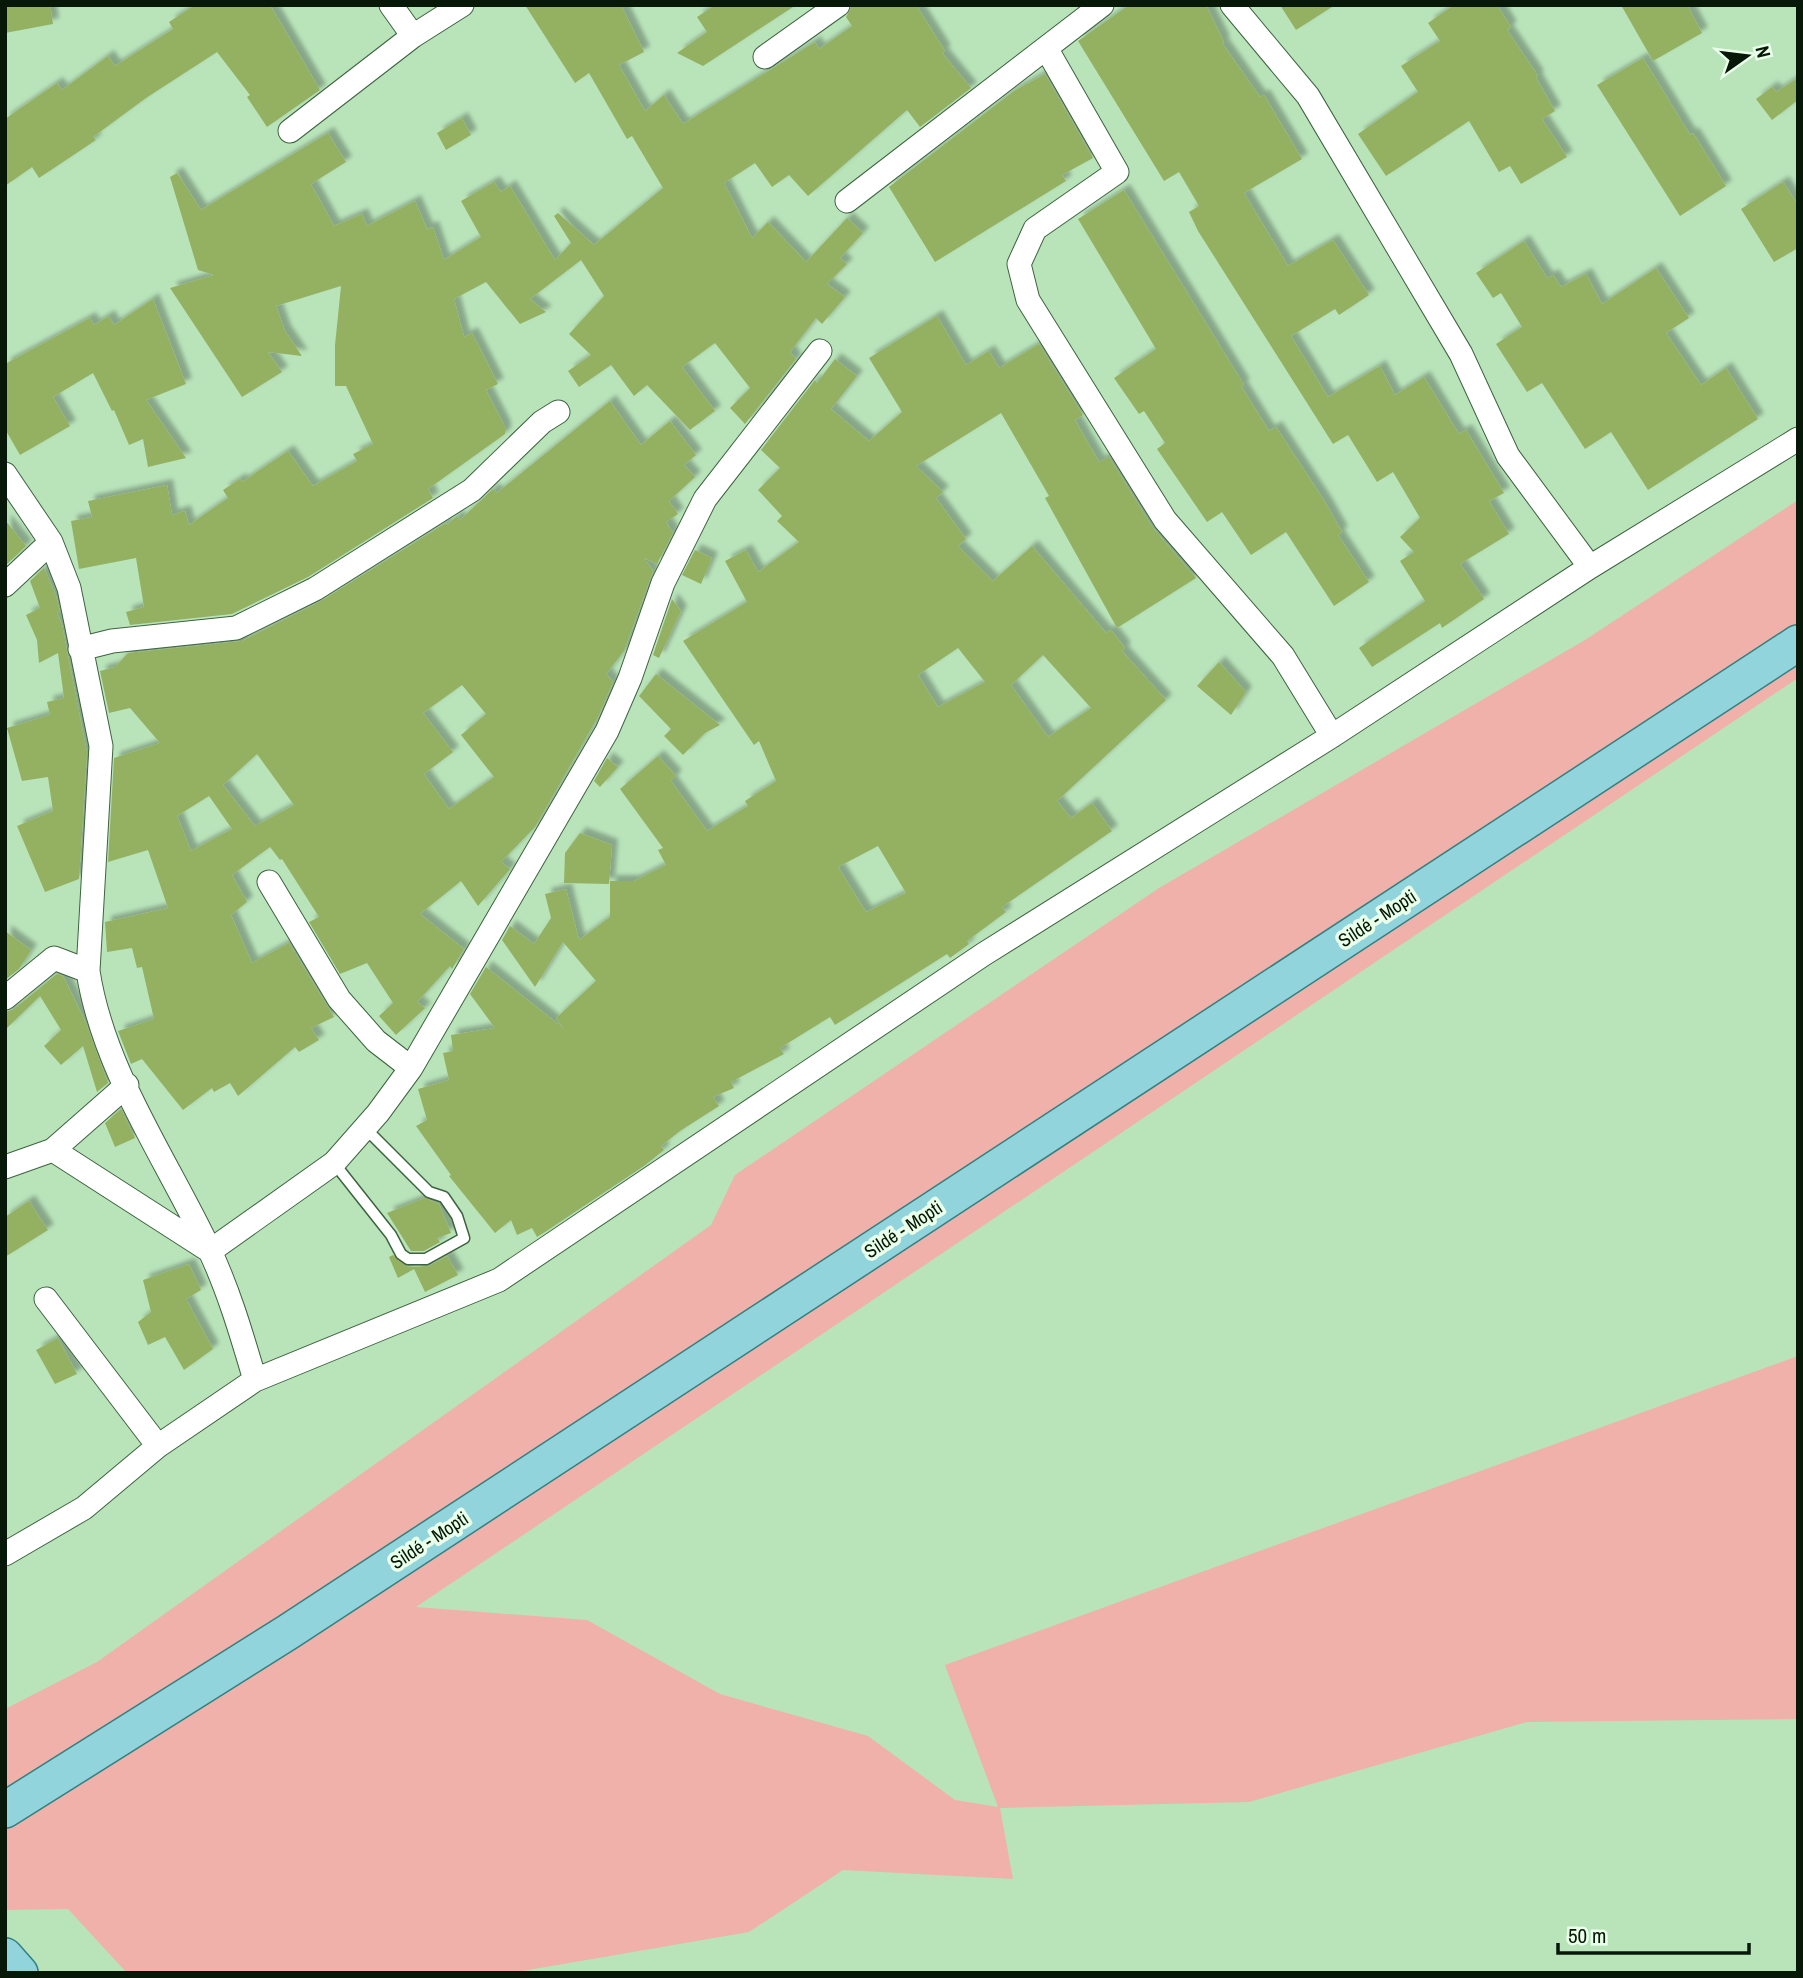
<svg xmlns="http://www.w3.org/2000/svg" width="1803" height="1978" font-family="'Archivo Narrow',sans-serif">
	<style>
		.green { fill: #efb1aa }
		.building { fill: #94b162; fill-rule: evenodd; filter: url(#shadow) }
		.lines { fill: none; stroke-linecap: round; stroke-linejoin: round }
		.service-casing { stroke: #3d633f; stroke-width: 13 }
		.minor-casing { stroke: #3d633f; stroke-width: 25 }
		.primary-casing { stroke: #318082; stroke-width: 38 }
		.service { stroke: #fff; stroke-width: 10 }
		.minor { stroke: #fff; stroke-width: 23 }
		.primary { stroke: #91d4dc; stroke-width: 35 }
		.labels { text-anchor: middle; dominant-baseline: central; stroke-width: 7; stroke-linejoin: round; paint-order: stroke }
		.street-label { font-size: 19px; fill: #071708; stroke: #e9ffe9 }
	</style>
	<defs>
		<filter id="shadow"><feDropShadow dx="6" dy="-6" stdDeviation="2" flood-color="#0004"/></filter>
	</defs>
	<rect width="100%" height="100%" fill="#b9e4ba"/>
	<path class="green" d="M1798 500V678L416 1607 587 1620 720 1694 868 1736 955 1800 998 1807 945 1665 1798 1356V1719L1527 1722 1249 1802 1000 1808 1013 1879 843 1870 749 1932 511 1973H127L68 1909 5 1910V1709L97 1662 711 1225 735 1175 1159 888 1585 640Z"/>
	<path class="building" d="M5 5H50L53 24 5 33Z
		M195 5H270L320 90 267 127 247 97 250 95 217 52 146 98 93 137 96 140 39 178 32 167 5 186V119L57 83 62 90 108 56 115 66 173 29 169 22Z
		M525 5H621L644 52 619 65 645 111 664 95 683 124 815 42 819 49 852 26 846 17 852 5H916L945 51 942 53 971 88 920 127 907 110 808 196 789 175 772 187 755 163 724 183 752 238 768 222 806 262 847 218 863 233 840 258 847 264 827 284 845 297 822 324 816 318 790 352 796 359 745 424 730 408 750 388 715 343 682 367 715 411 690 430 647 385 634 396 611 365 579 387 568 371 591 355 569 334 604 296 581 260 530 299 546 312 520 324 486 282 454 299 464 337 472 333 498 384 486 390 505 427V434L428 489 433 498 308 577 232 614 130 625 126 612 144 607 136 558 79 569 71 521 92 517 88 501 167 485 172 515 185 511 189 525 228 498 223 490 240 479 242 482 288 451 313 486 357 461 353 454 373 444 346 386H335V345L341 286 276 306 285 331 302 356 268 352 282 372 242 397 170 288 214 275 198 270 170 177 177 173 201 210 328 133 346 162 311 184 334 226 362 214 367 226 415 201 427 229 433 227 444 260 481 237 461 201 494 182 501 192 510 186 555 260 571 243 554 216 558 213 594 245 663 188 632 136 627 139 589 73 575 83Z
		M715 5H796L703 66 677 53 707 32 697 17Z
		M1129 5H1206L1224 42 1222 43 1260 97 1264 95 1302 159 1244 193 1288 266 1333 240 1369 295 1339 315 1335 309 1291 336 1328 397 1380 366 1395 395 1424 377 1459 434 1466 430 1504 493 1489 501 1509 534 1460 564 1484 599 1442 628 1440 623 1372 667 1359 648 1425 601 1400 561 1414 552 1400 537 1420 518 1393 472 1377 482 1348 435 1333 444 1198 231 1189 212 1199 206 1179 172 1164 181 1078 41Z
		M1280 5H1335L1296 30Z
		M1454 5H1497L1511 27 1507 30 1538 76 1536 78 1555 111 1542 119 1567 157 1521 184 1510 166 1499 172 1469 121 1386 176 1358 134 1418 92 1401 66 1440 41 1428 23Z
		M1621 5H1687L1702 33 1653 61Z
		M1643 58 1690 135 1693 133 1726 186 1680 216 1597 85Z
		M1045 74 1093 158 1062 175 1066 181 935 262 889 187 1014 91Z
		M1798 78V100L1772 120 1756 99 1772 87 1776 92Z
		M462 118 471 135 446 150 437 133Z
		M1783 182 1798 205V248L1774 262 1741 209Z
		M1124 190 1244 385 1241 386 1269 431 1276 427 1325 502 1342 532 1338 535 1369 582 1334 606 1286 532 1251 555 1222 512 1207 522 1157 449 1165 443 1144 411 1139 414 1114 378 1156 349 1078 219Z
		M1524 241 1547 278 1553 275 1561 287 1586 274 1602 304 1656 268 1689 318 1666 333 1701 385 1726 368 1758 419 1648 490 1611 432 1585 449 1542 383 1527 392 1496 344 1522 327 1501 293 1493 298 1476 273Z
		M153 299 186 384 146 400 186 458 148 467 143 439 129 445 114 410 112 411 93 373 53 397 70 426 20 455 5 429V364L90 318 94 325 109 316 114 325Z
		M937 316 966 365 989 351 999 368 1039 344 1083 415 1075 420 1099 462 1109 457 1153 528 1196 578 1117 628 1045 498 1049 496 1001 413 916 466 943 492 936 498 966 539 958 546 993 581 1032 546 1106 633 1111 630 1125 648 1122 651 1166 700 1057 801 1071 818 1092 803 1112 831 1002 907 1006 912 967 941 969 944 950 958 947 954 835 1025 830 1017 780 1048 784 1054 731 1082 734 1088 713 1097 719 1106 680 1131 661 1146 664 1150 644 1166 545 1232 537 1237 532 1228 517 1235 511 1220 495 1233 449 1176 451 1175 416 1126 427 1120 418 1089 449 1080 443 1053 453 1051 451 1035 495 1028 470 994 486 967 563 1028 556 1018 596 981 563 942 535 987 502 940 510 926 534 944 551 918 545 894 566 889 579 940 610 917V881H634L666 865 658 850 663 848 620 789 658 756 676 776 671 781 707 831 748 806 745 801 776 781 759 741 754 745 683 641 747 602 725 561 746 550 758 572 799 542 777 521 782 516 758 490 780 468 761 450 815 380 817 383 835 359 857 376 831 409 869 441 902 412 869 358ZM958 648 985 682 938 707 918 675ZM1043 655 1091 708 1048 737 1011 685ZM878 846 906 893 866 912 838 867Z
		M610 401 641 445 670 421 696 455 684 465 695 477 669 501 678 514 666 522 673 533 657 564 644 558 653 571 624 651 606 674 613 682 599 715 535 827 501 862 510 869 478 906 461 881 420 914 464 949 452 969 450 966 417 1002 425 1008 396 1035 379 1016 393 1003 367 963 340 974 309 922 319 917 282 859 280 860 270 847 232 875 247 902 231 915 252 963 289 943 334 1017 311 1028 319 1040 299 1052 295 1047 238 1096 230 1083 214 1092 212 1088 183 1110 142 1059 131 1064 118 1031 154 1019 142 967 137 968 132 948 107 952 105 922 168 908 148 850 108 862 114 758 160 743 130 708 109 713 100 671 115 667 128 653 242 641 321 601 446 523 447 525 457 516 460 520 493 489 497 493ZM462 685 486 714 461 735 494 777 449 809 424 774 453 752 423 713ZM257 754 294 805 255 826 223 785ZM209 796 232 829 191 851 177 816Z
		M5 520 26 546 5 566Z
		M695 550 712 558 701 584 682 575Z
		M44 568 56 596 60 612 57 613 62 625 87 753 79 879 45 892 17 826 53 811 48 777 22 781 7 728 50 715 47 702 64 698 58 653 39 663 37 640 26 615 40 608 30 581Z
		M672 599 681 611 659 658 653 655Z
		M1219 662 1246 692 1231 715 1197 686Z
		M656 674 720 725 705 733 683 755 664 736 671 729 639 696Z
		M607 758 618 767 600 787 594 781Z
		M580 833 612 845 609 884 564 883 565 853Z
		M5 931 31 950 19 969 5 980Z
		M57 974 63 976 86 1023 108 1083 97 1092 83 1046 61 1065 44 1046 61 1030 40 996 5 1030V1012L14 1009Z
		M121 1109 135 1138 115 1147 105 1123Z
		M425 1198 439 1204 451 1233 437 1238 440 1242 424 1251H411L387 1213Z
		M29 1201 48 1230 5 1257V1217Z
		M393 1255 408 1267 429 1266 447 1256 458 1275 425 1292 414 1269 398 1278 389 1257Z
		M189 1264 201 1290 186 1299 213 1349 184 1370 165 1337 148 1345 138 1322 151 1312 143 1280Z
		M58 1338 77 1374 55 1384 36 1350Z"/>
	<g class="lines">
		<defs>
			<path id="service" d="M334 1163 391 1235 401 1254 408 1259H426L464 1238 457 1216 444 1197 429 1192 365 1128"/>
			<path id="minor" d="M391 5 413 36
				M1232 5 1308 96 1461 354 1508 456 1590 567
				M1046 48 1117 172 1035 229 1019 264 1028 300 1165 520 1283 656 1332 736
				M765 57 838 5
				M290 131 413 36 462 5
				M847 201 1102 5
				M5 474 51 542 69 588 101 746 88 971C103 1070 167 1160 209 1249 229 1291 242 1336 255 1380
				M5 585 51 542
				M80 649 112 641 236 628 315 589 472 490 542 422 558 412
				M269 882 339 999 376 1041 411 1068
				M5 998 54 958 88 971
				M53 1150 210 1251 334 1163 378 1113 411 1068 607 731 630 678 663 583 705 499 820 351
				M5 1167 53 1150 127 1085
				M46 1299 158 1446
				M5 1554 84 1508 158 1446 255 1380 499 1280 984 954 1332 736 1590 567 1798 439"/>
			<path id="primary" d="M5 1810 288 1632 1798 643
				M5 1956 20 1973"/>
		</defs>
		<use href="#service" class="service-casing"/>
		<use href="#minor" class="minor-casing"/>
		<use href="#primary" class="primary-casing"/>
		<use href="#service" class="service"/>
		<use href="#minor" class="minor"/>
		<use href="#primary" class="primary"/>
	</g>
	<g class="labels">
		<g class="street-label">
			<text transform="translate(1377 918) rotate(-33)">Sildé - Mopti</text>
			<text transform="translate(903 1229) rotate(-33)">Sildé - Mopti</text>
			<text transform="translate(429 1540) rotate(-33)">Sildé - Mopti</text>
		</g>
	</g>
	<rect width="1803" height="1978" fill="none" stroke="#071708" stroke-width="14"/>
	<g transform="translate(1747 56) rotate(76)" stroke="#e9ffe9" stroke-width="5" paint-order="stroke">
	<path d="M0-5L12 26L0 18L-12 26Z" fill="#071708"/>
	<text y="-10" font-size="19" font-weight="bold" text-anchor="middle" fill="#071708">N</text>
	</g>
	<path d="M1558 1943v10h191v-10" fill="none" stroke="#071708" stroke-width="3.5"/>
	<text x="1568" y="1943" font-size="21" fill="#071708" stroke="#e9ffe9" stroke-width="5" paint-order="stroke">50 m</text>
</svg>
